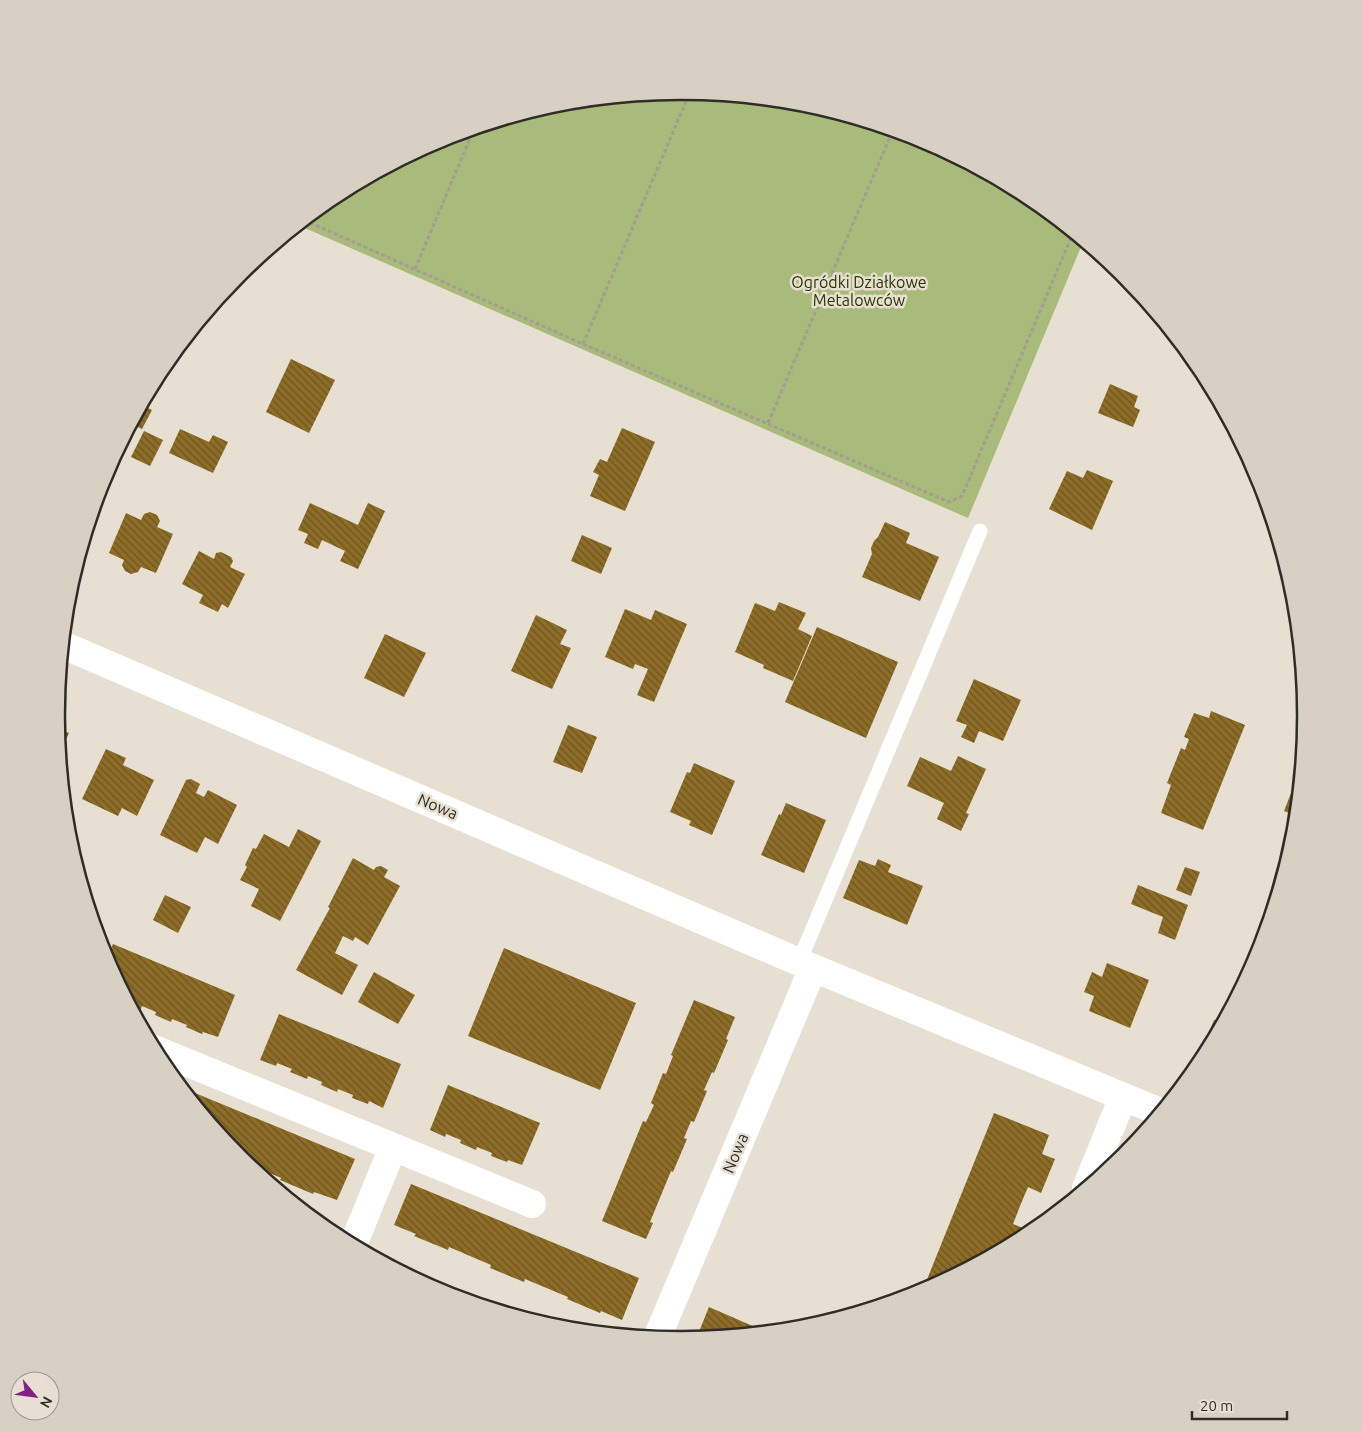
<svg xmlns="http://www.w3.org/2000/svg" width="1362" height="1431" font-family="Ubuntu,sans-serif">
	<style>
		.garden { fill: #a9bb7a }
		.building { fill: url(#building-back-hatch) }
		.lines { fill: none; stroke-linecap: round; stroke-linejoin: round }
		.path { stroke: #a49d93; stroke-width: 3; stroke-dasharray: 4 2.5; stroke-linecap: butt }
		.service { stroke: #fff; stroke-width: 15 }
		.minor { stroke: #fff; stroke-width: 28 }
		.labels { text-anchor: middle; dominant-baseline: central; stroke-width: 5; stroke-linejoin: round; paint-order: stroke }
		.park-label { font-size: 16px; fill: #2b3600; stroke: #e7dfd1 }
		.street-label { font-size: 16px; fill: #302d28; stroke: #e7dfd1 }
		.rim { fill: none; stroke: #302d28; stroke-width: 2.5 }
	</style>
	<defs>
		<pattern id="building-back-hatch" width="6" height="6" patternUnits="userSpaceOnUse" patternTransform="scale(1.25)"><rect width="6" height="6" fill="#8d6d27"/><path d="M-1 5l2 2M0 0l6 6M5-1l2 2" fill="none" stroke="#6d5520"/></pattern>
	</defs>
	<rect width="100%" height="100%" fill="#e7dfd1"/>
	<path class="garden" d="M681 91 803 103 920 138 1028 196 1083 242 968 518 298 225 334 196 442 138 559 103Z"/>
	<path class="building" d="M291 359 335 380 309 433 266 412Z
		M1110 384 1138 396 1134 407 1140 410 1133 427 1098 413Z
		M142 405 152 410 142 429 132 424Z
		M622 428 655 442 625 511 590 496 599 475 593 472 600 459 607 462Z
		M180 429 209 442 213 435 228 442 213 473 169 453Z
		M144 431 163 440 150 466 131 457Z
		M1087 470 1113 481 1092 530 1049 509 1067 471 1083 478Z
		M310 503 358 525 368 503 385 511 358 569 340 561 345 551 322 540 318 549 304 543 308 534 298 530Z
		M150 512 157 515 160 521 157 527 173 534 156 573 141 567 138 572 131 574 125 571 122 565 124 560 109 553 126 513 141 520 144 514Z
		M885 522 910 533 906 543 939 557 920 601 862 577 872 554 871 548 874 541 878 537Z
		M582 535 612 548 601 574 571 561Z
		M199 551 214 559 216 553 221 552 231 557 233 561 230 567 245 574 228 608 222 604 218 612 199 603 203 595 182 584Z
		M779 602 806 613 798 629 812 636 793 681 763 668 764 665 735 652 755 603 775 611Z
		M625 609 651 620 655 610 687 624 654 702 637 695 648 669 635 664 633 669 605 657Z
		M536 615 567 630 560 644 571 648 552 689 511 671Z
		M817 627 898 662 866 738 785 702Z
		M385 634 426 653 404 697 364 678Z
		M974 679 1021 700 1003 741 979 731 974 743 961 737 967 725 956 721Z
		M1211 711 1245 725 1203 830 1161 813 1171 785 1167 783 1181 748 1185 750 1189 739 1184 737 1194 713 1209 718Z
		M568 725 597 737 582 773 553 762Z
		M58 728 69 733 60 753 59 741Z
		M106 749 126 758 123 765 154 780 137 816 122 808 118 816 82 799Z
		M958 756 986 769 966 813 969 814 961 831 937 819 944 803 907 786 920 757 951 771Z
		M694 763 735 781 712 835 689 825 691 821 670 812 687 772 690 773Z
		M1300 770 1296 816 1284 811Z
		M191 779 200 784 196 793 204 797 208 790 237 805 218 844 205 837 197 853 160 835 186 780Z
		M786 803 826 820 804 873 761 855 779 814 781 815Z
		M298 829 321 841 280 921 251 906 259 889 240 880 247 867 245 865 253 848 256 849 264 834 289 847Z
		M353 858 374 870 376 867 381 866 388 870 384 877 400 886 368 945 355 937 353 941 343 936 335 953 358 965 342 995 296 970 330 908 328 907Z
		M878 859 891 865 888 872 923 886 907 925 843 898 859 860 875 866Z
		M1185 867 1200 872 1191 896 1176 890Z
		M1138 885 1188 905 1175 940 1158 933 1163 917 1131 904Z
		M165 895 191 907 178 933 153 920Z
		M1261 934 1264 935 1258 955 1248 973H1246Z
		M113 944 235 995 218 1037 203 1032 202 1034 186 1027 187 1025 172 1019 171 1022 155 1015 156 1012 142 1006 141 1009 131 1005 106 959Z
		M504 948 636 1003 600 1090 468 1036Z
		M1107 963 1149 980 1130 1028 1089 1011 1094 996 1084 992 1092 972 1102 977Z
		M374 972 415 995 398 1024 358 1002Z
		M694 1000 735 1017 726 1039 728 1040 714 1073 712 1072 704 1090 707 1091 694 1122 691 1121 684 1138 687 1139 673 1172 671 1171 650 1222 653 1223 646 1239 602 1221 643 1121 646 1122 654 1105 651 1103 663 1073 666 1074 673 1056 671 1055Z
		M279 1014 401 1064 383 1108 369 1101 368 1104 352 1098 353 1095 338 1089 337 1092 321 1085 322 1082 308 1076 307 1079 290 1072 292 1069 277 1063 276 1066 260 1060Z
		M1214 1020 1221 1023 1201 1061 1198 1060Z
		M448 1085 540 1123 522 1165 508 1160 507 1162 491 1156 492 1153 477 1147 476 1150 460 1143 461 1140 446 1134 445 1137 430 1130Z
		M183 1088 355 1159 337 1200 314 1192 313 1194 280 1180 281 1178 247 1163 239 1157Z
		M994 1113 1049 1135 1042 1154 1055 1159 1041 1193 1028 1187 1020 1206 1013 1224 1026 1229 1023 1238 922 1292Z
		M411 1184 639 1278 622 1320 601 1311 600 1313 567 1299 568 1297 525 1279 524 1282 490 1268 491 1265 449 1247 448 1250 414 1236 416 1234 394 1225Z
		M709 1307 748 1324 768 1332 696 1339Z"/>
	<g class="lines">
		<path class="path" d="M304 220 583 344 949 502 962 496 1073 233
			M415 269 474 129
			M583 344 690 92
			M768 423 893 130"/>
		<path class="service" d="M799 962 980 531"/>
		<path class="minor" d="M63 645 799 962 1160 1112
			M154 1049 532 1204
			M1086 1188 1123 1097
			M353 1245 393 1147
			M657 1338 813 968"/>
	</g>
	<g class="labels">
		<g class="park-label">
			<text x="859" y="282">Ogródki Działkowe<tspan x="859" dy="18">Metalowców</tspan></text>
		</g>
		<g class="street-label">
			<text transform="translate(438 806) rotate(23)">Nowa</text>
			<text transform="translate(735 1153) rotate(-67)">Nowa</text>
		</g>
	</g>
	<path d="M0 0H1362V1431H0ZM680 100H682A615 615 0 0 1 1297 715V716A615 615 0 0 1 682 1331H680A615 615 0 0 1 65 716V715A615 615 0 0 1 680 100Z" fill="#d8d1c3" fill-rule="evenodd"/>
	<path class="rim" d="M680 100H682A615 615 0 0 1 1297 715V716A615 615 0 0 1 682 1331H680A615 615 0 0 1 65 716V715A615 615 0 0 1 680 100Z"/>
	<g transform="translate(35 1396) rotate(119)"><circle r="24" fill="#e7dfd1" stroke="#9e988d"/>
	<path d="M0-4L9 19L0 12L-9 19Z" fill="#852088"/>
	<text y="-8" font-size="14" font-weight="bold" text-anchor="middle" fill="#302d28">N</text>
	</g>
	<path d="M1192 1411v8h95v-8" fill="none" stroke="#302d28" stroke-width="2.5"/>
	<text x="1200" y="1411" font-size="15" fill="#302d28" stroke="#e7dfd1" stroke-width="4" paint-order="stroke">20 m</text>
</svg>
